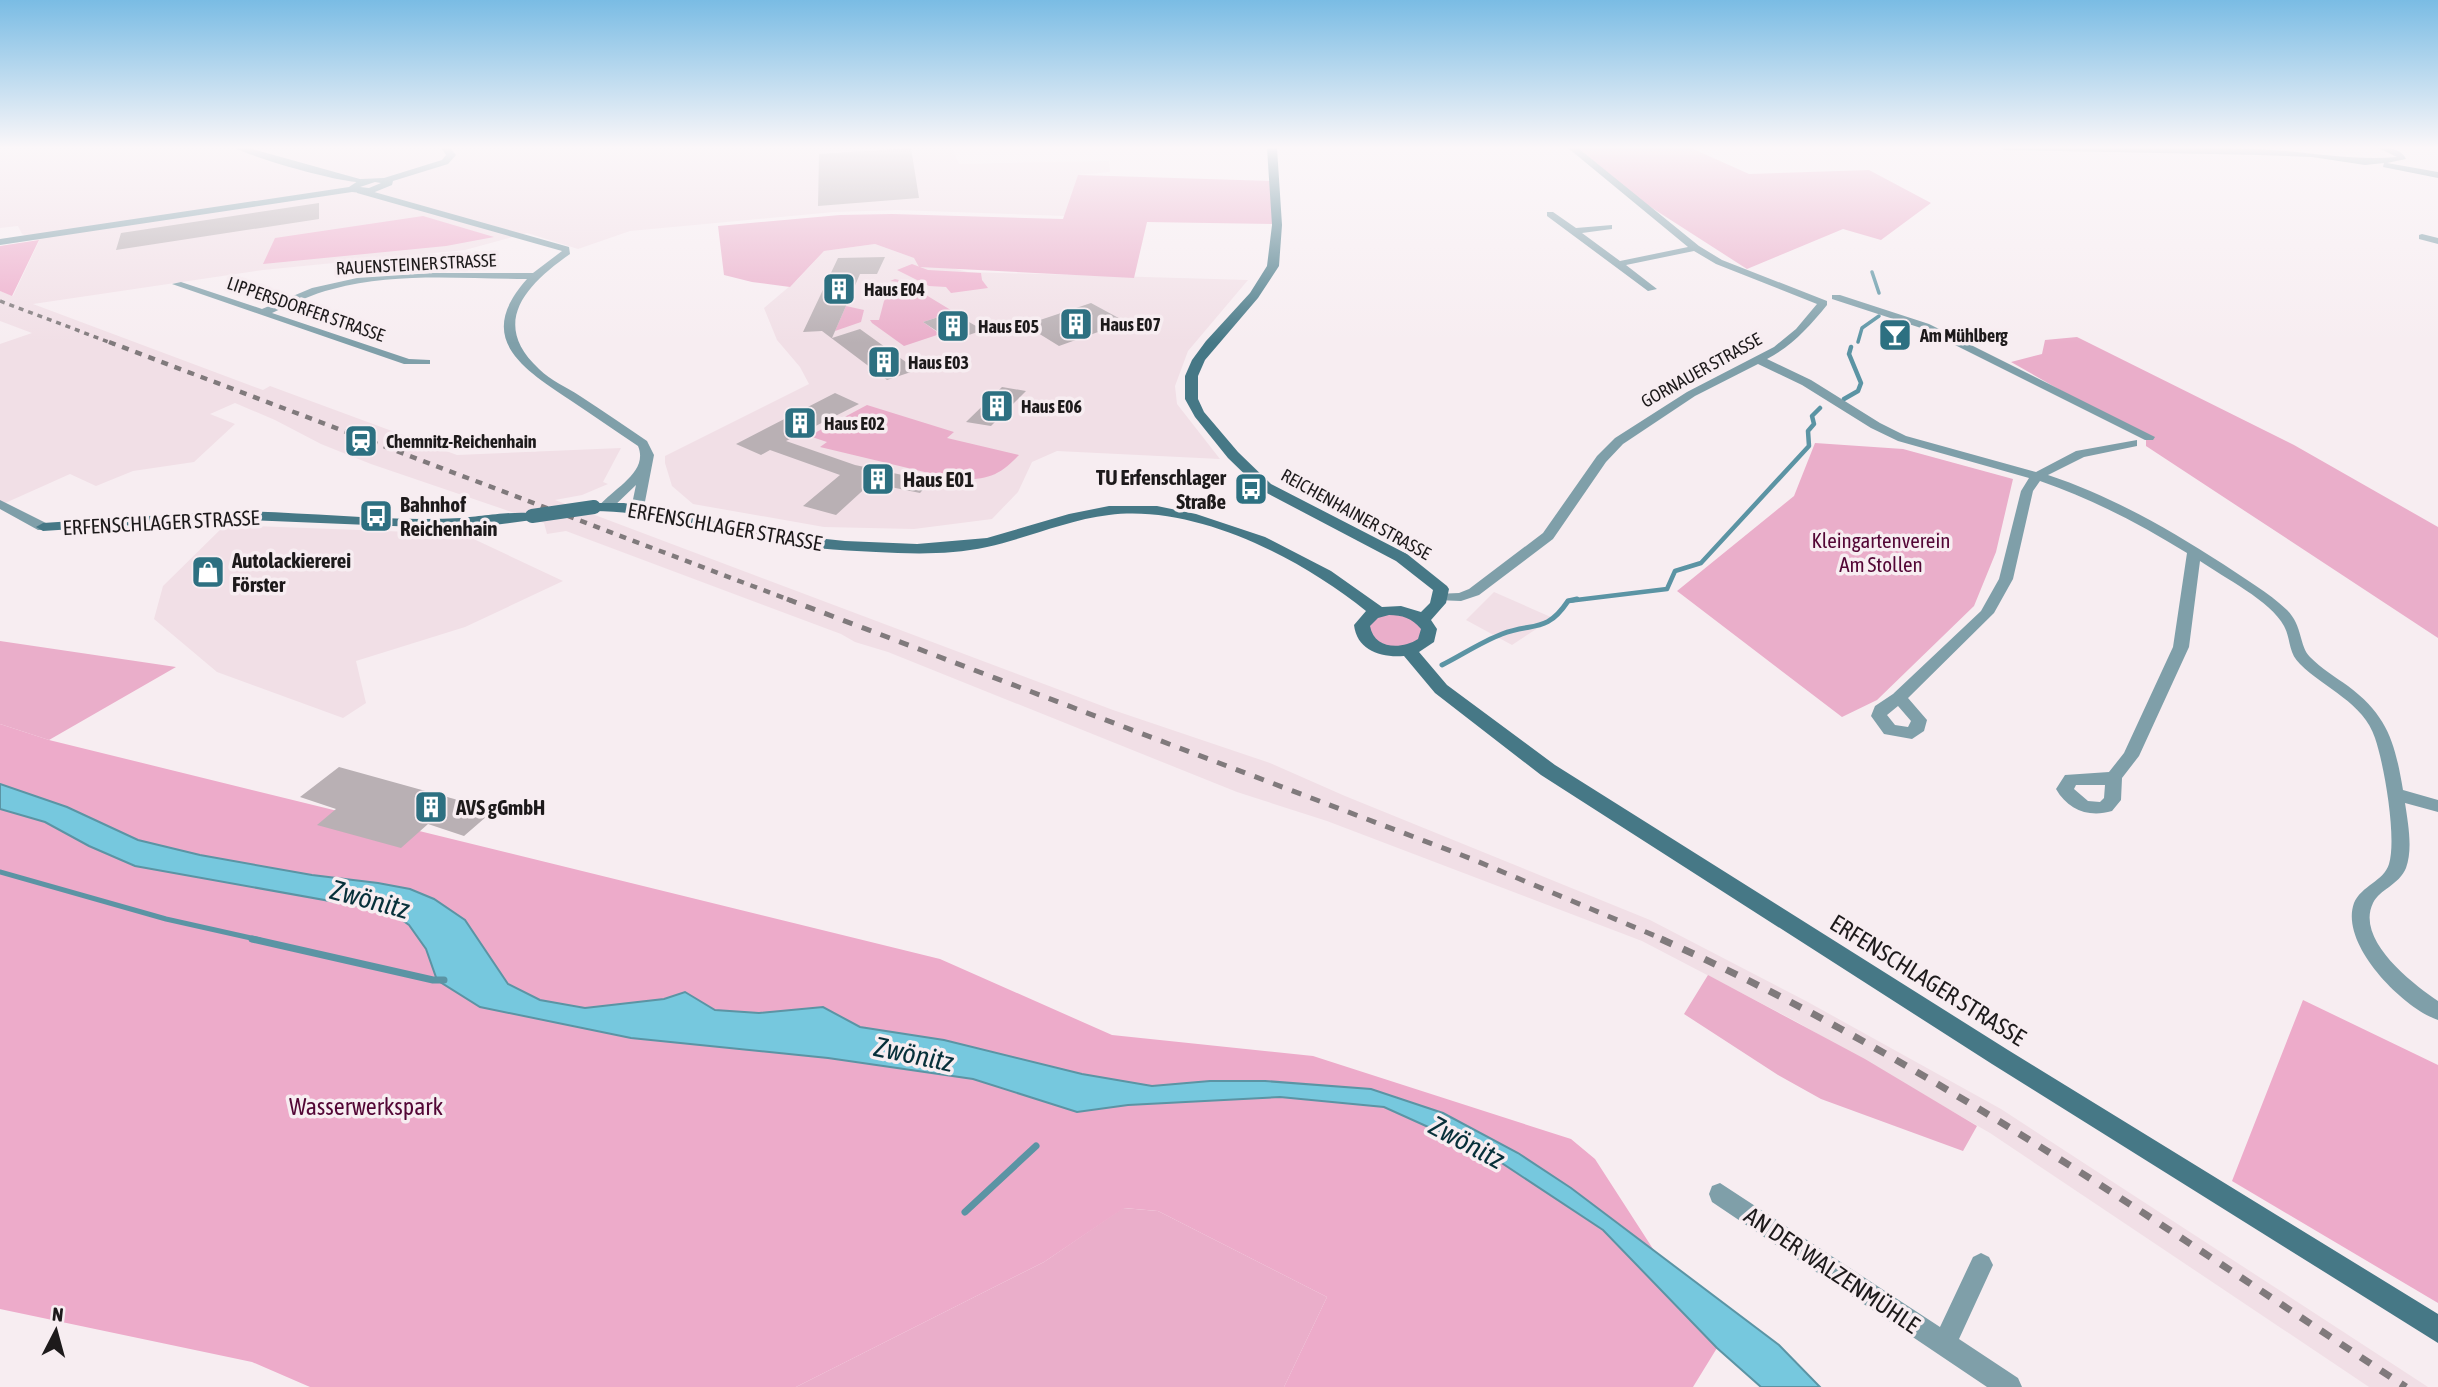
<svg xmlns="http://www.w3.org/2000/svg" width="2438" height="1387" font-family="'Asap Condensed',sans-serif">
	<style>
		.built { fill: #f1dfe6 }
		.green { fill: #eaaeca }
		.forest { fill: #edabca }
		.water { fill: #76c8de; stroke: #5b94a4; stroke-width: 2 }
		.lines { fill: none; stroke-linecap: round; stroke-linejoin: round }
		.stream-far3 { stroke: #5b94a4; stroke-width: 3.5 }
		.stream-far2 { stroke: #5b94a4; stroke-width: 4.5 }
		.stream-far1 { stroke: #5b94a4; stroke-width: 5 }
		.stream { stroke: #5b94a4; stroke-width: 7 }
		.building { fill: #b9b0b4 }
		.minor { fill: #7f9fa9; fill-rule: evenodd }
		.tertiary { fill: #7f9fa9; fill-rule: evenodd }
		.secondary { fill: #467886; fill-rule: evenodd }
		.rail-far3 { stroke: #807a7c; stroke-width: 3.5; stroke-dasharray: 5 5; stroke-linecap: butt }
		.rail-far2 { stroke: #807a7c; stroke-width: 4.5; stroke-dasharray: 7 7; stroke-linecap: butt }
		.rail-far1 { stroke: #807a7c; stroke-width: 5; stroke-dasharray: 10 10; stroke-linecap: butt }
		.rail { stroke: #807a7c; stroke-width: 7; stroke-dasharray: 12 12; stroke-linecap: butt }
		.secondary-bridge { stroke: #467886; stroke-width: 14 }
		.labels { text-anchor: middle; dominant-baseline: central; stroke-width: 7; stroke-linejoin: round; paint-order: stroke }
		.far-street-label { font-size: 18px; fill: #1d1a1b; stroke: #f7edf1 }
		.far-poi-label { font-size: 18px; font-weight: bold; fill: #1d1a1b; stroke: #f7edf1; text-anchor: start }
		.poi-label { font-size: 21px; font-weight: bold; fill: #1d1a1b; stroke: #f7edf1; text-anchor: start }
		.street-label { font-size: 21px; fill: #1d1a1b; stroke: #f7edf1 }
		.park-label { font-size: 21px; fill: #530635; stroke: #f7edf1 }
		.near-street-label { font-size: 24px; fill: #1d1a1b; stroke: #f7edf1 }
		.near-park-label { font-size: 24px; fill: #530635; stroke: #f7edf1 }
		.near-water-label { font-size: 28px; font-style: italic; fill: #07303a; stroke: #f7edf1 }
	</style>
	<rect width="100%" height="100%" fill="#f7edf1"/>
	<path class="built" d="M0 148H952L959 164 1109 161 1110 172 1078 175 1065 216 898 210 834 212 630 231 578 249 527 233 465 250 263 270 33 304 263 390 270 386 457 455 621 448 603 482 608 484 582 495 555 500 1113 710 1270 763 1345 796 1650 920 1806 1001 2001 1109 2428 1387H2369L1990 1133 1797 1022 1642 941 1327 821 1237 792 888 652 855 642 841 634 566 531 547 534 544 523 371 464 321 444 275 420 235 403 210 414 235 424 194 462 133 471 96 486 70 474 3 504 0 503V344L32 333 0 321V291L13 296 39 241 22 234 18 226 0 228Z
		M875 244 914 258 968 272 1248 280 1188 351 1175 386 1177 404 1220 459 1057 451 1032 462 1018 492 992 519 914 529 824 527 693 504 672 486 665 463V456L809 384 800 367 777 340 764 308 797 280 824 251Z
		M225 525 463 534 563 581 465 627 356 661 366 703 343 718 217 672 154 619 163 586Z
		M1494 592 1553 618 1512 645 1466 620Z"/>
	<path class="green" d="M1578 148H1691L1749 174 1869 170 1931 203 1881 240 1843 229 1747 269 1635 197Z
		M1078 175 1272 181 1274 224 1147 222 1134 278 919 267 914 258 875 244 824 251 790 287 752 282 724 275 718 226 840 215 892 214 1063 219Z
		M895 279 903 281 954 312 923 322 940 334 904 346 872 323 870 320H879L884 301 898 282 890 281Z
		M846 306 864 310 861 322 835 331Z
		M2077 337 2294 445 2438 527V638L2146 446V439L2011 362 2042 354 2045 340Z
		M867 405 954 432 947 438 1019 455C998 477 988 479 958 480L820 447 827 442 809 436Z
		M1815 443 1903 449 2013 479 1996 552 1974 606 1877 700 1842 717 1677 591 1794 496Z
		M1378 612 1422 619V646L1377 647 1362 625Z
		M0 641 176 667 49 740 0 724Z
		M1708 975 1865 1059 1977 1126 1963 1151 1821 1099 1778 1075 1684 1014Z
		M1123 1208 1158 1211 1327 1297 1284 1387H796L1044 1262Z"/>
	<path class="forest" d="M423 216 494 237 446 246 263 264 275 238Z
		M39 240 12 296 0 291V246Z
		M912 264 928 270 981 273 982 280 988 288 951 293 946 287 929 286 897 270Z
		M0 724 49 740 940 959 1112 1035 1313 1056 1571 1139 1595 1159 1717 1348 1693 1387H1284L1327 1297 1158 1211 1124 1208 1044 1262 796 1387H310L252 1362 0 1309Z
		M2303 1000 2438 1065V1303L2232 1181Z"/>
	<path class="water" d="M0 784 67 807 138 840 200 855 312 875 378 883 410 889 434 899 465 920 508 984 540 1000 585 1008 664 999 685 992 715 1010 759 1013 823 1007 860 1027 944 1040 1082 1074 1152 1086 1210 1081H1265L1371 1089 1443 1113 1518 1153 1571 1188 1779 1345 1820 1387H1761L1717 1348 1603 1230 1488 1154 1384 1107 1280 1097 1128 1105 1077 1112 973 1079 828 1058 631 1038 480 1007 437 980 426 949 409 925 391 912 135 866 89 846 45 822 0 809Z"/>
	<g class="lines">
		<path class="stream-far3" d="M1872 272 1879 293
			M1858 342 1862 328 1879 316"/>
		<path class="stream-far2" d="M1844 399 1858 391 1861 383 1849 354 1851 347
			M1568 601 1667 589 1675 571 1701 563 1809 446 1808 431 1814 424 1812 416 1820 408"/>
		<path class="stream-far1" d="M1442 665C1462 655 1481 642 1502 634 1533 622 1546 634 1568 601L1577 599
			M0 872 166 919 260 940"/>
		<path class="stream" d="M252 939 433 980H444
			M965 1212 1036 1146"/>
	</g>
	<path class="building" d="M911 148 919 198 818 206 819 154Z
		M319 203V219L116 250 121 233Z
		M885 257 877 274H860L832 338 860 329 917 370 887 380 822 331 803 332 838 258Z
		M1091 303 1126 322 1059 346 1025 325Z
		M954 312 969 322 983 330 952 341 923 322Z
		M1002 387 1026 391 991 426 966 422Z
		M835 393 859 404 786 441 855 465 931 481 920 493 871 483 836 515 803 506 840 475 770 450 761 455 736 444Z
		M339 767 494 810 464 836 428 824 401 848 317 825 336 809 300 797Z"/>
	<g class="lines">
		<path class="minor" d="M235 148H249L367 181C355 188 251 157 235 148Z
			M1568 148H1578L1699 246 1722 260 1827 301V305C1809 327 1792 346 1767 359L1811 380 1880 423 1906 436 2036 472 2076 451 2137 440V446L2084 457 2048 475C2111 496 2167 528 2223 564 2245 579 2268 592 2287 610 2303 626 2299 646 2310 657 2321 668 2335 677 2348 686 2388 716 2395 743 2403 790L2438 800V812L2405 803C2408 823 2413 849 2406 868 2399 885 2380 889 2373 903 2355 940 2413 984 2438 1001V1020C2403 1008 2339 944 2354 903 2361 886 2384 881 2389 864 2397 838 2384 764 2375 738 2364 703 2324 688 2300 664 2288 653 2291 639 2284 626 2271 601 2223 577 2200 561L2189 647 2139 756 2122 778 2121 800 2112 811C2089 818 2068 810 2056 789L2065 775 2109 772 2124 753 2173 647 2187 553C2140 524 2092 499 2040 481L2033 491 2013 579 1994 613 1908 698 1927 720 1924 731 1912 739 1884 734 1871 716 1875 706 1893 694 1981 611 1999 579 2021 491 2029 478 1898 441 1871 428 1802 385 1758 364 1695 396 1623 444 1606 462 1553 539 1479 595 1461 601 1436 600 1434 597 1436 594 1459 593 1469 589 1543 533 1597 456 1615 438 1687 392 1774 347 1796 329 1817 304 1716 264 1694 251 1626 265 1657 289 1648 291 1547 216V212H1553L1576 228 1612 225V229L1582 233 1620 261 1688 247ZM1898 706 1911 721 1908 727 1895 725 1887 715ZM2076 785H2105L2104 798 2100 802 2088 801 2074 789Z
			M2000 148C2086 148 2172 147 2258 149 2305 151 2350 161 2397 157L2378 148C2389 148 2401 148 2406 159L2387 163 2438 172V178L2383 167 2384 163 2365 165 2312 157 2259 155 2004 150Z
			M360 188 569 247 570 254C527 284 489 323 539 369 551 381 567 387 580 396 603 411 625 426 647 441L654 455 643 512 638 513 631 509 636 485 611 509 606 510 599 506C614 488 649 472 638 446 615 431 593 415 570 400 522 368 474 338 527 279 464 279 395 272 333 289 312 294 292 304 272 313L409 359 430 360V364H404L172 284 181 282 262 309 312 288 357 278 433 273H533L562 251 357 193V189Z
			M2422 234 2438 238V244L2419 239V235Z
			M1832 295H1840L1929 324 2155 437 2153 440H2145L1921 328 1832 299Z
			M0 500 48 524 50 527 48 530H38L0 509Z
			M1720 1183 1940 1327 1973 1257 1981 1253 1989 1257 1993 1265 1959 1339 2018 1378 2022 1387H1987L1712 1202 1709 1194 1712 1186Z"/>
		<path class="tertiary" d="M441 148H450L456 155 448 164 393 181 392 185 370 194 352 192 0 245V239L349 187 361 179 384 178 442 160 446 155ZM375 182 381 183 369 188 360 187Z"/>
		<path class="secondary" d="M1267 148H1277L1282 225 1279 266 1258 298 1205 360 1198 376V399L1204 412 1238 452 1271 484 1407 554 1447 586 1449 589 1446 603 1431 620 1437 629 1434 642 1419 652 1447 685 1555 765 2008 1050 2438 1314V1343L1992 1064 1541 775 1435 693 1404 656C1380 658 1357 650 1354 625L1366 611C1300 558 1196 504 1109 515 1067 520 1028 538 987 547 950 555 913 554 876 552 832 550 788 546 745 538 694 527 646 511 594 511L587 507 594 503H624L779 534 845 541 917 544 987 538 1069 514 1109 506H1157L1196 514 1265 537 1331 571 1382 607 1401 606 1421 612 1430 603 1433 590 1396 561 1261 490 1228 458 1195 417 1185 399V376L1192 360 1206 341 1250 293 1267 266 1272 225ZM1389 615C1402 615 1412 618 1421 629L1418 639C1401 650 1374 649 1370 626L1378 618Z
			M224 511C303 511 382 522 461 518 476 517 531 508 539 516L532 520 494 525 417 527 224 519 43 531 36 527 43 523Z"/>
		<path class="rail-far3" d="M0 301 114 344"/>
		<path class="rail-far2" d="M109 342 792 601"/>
		<path class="rail-far1" d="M787 599 1472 859 1665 940"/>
		<path class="rail" d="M1661 939C1926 1058 2164 1228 2406 1387"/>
		<path class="secondary-bridge" d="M532 516 594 507"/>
	</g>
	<linearGradient id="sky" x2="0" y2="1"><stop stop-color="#7abce4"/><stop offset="0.43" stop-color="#fbf7f9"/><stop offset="1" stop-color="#fbf7f9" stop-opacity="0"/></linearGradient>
	<rect width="2438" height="343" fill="url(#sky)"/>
	<defs>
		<symbol id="building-square" viewBox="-11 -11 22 22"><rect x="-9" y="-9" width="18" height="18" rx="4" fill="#2d7081" stroke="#f7edf1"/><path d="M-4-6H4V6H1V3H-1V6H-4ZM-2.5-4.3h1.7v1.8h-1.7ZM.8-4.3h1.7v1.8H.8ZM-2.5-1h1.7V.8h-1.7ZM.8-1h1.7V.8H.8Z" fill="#fff"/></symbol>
		<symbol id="bar-square" viewBox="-11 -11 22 22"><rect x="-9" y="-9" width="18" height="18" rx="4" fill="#2d7081" stroke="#f7edf1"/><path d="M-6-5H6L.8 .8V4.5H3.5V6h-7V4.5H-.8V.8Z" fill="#fff"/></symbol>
		<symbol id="station-square" viewBox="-11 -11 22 22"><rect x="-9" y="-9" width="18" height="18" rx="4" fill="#2d7081" stroke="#f7edf1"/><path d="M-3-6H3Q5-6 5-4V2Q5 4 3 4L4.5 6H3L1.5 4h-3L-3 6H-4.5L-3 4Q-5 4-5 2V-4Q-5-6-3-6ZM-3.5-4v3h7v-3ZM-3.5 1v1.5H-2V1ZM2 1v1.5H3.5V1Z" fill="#fff"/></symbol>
		<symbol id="bus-square" viewBox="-11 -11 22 22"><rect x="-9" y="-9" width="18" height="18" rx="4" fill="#2d7081" stroke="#f7edf1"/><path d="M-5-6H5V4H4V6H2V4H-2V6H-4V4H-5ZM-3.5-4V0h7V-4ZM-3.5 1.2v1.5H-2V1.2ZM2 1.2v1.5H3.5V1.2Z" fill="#fff"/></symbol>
		<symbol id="shop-square" viewBox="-11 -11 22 22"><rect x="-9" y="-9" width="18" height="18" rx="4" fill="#2d7081" stroke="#f7edf1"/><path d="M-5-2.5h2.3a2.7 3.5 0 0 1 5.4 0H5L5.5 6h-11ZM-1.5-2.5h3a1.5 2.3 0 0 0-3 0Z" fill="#fff"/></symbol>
	</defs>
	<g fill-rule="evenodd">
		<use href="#building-square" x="820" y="270" width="38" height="38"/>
		<use href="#building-square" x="1057" y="305" width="38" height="38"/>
		<use href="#building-square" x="934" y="307" width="38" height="38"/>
		<use href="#bar-square" x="1876" y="316" width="38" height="38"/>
		<use href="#building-square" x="865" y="343" width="38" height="38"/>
		<use href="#building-square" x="978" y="387" width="38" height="38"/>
		<use href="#building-square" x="781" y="404" width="38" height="38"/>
		<use href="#station-square" x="342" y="422" width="38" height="38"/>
		<use href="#building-square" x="859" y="460" width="38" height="38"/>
		<use href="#bus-square" x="1232" y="470" width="38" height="38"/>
		<use href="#bus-square" x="357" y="497" width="38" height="38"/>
		<use href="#shop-square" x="189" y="553" width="38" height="38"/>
		<use href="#building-square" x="412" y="788" width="38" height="38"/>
	</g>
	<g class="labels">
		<g class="far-street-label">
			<text transform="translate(416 264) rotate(-3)">RAUENSTEINER STRASSE</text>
			<text transform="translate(306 309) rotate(19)">LIPPERSDORFER STRASSE</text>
			<text transform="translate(1701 370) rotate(-29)">GORNAUER STRASSE</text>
			<text transform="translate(1356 514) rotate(29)">REICHENHAINER STRASSE</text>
		</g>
		<g class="far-poi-label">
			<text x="864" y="289">Haus E04</text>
			<text x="1100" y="324">Haus E07</text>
			<text x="978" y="326">Haus E05</text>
			<text x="1920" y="335">Am Mühlberg</text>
			<text x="908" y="362">Haus E03</text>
			<text x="1021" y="406">Haus E06</text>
			<text x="824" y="423">Haus E02</text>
			<text x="386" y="441">Chemnitz-Reichenhain</text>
		</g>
		<g class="poi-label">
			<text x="1226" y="477" text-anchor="end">TU Erfenschlager<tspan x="1226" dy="24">Straße</tspan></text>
			<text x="903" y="479">Haus E01</text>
			<text x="400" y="504">Bahnhof<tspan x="400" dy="24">Reichenhain</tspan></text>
			<text x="232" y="560">Autolackiererei<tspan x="232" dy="24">Förster</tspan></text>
			<text x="456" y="807">AVS gGmbH</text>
		</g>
		<g class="street-label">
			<text transform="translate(161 522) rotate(-3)">ERFENSCHLAGER STRASSE</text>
			<text transform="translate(725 526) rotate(10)">ERFENSCHLAGER STRASSE</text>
		</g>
		<g class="park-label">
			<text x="1881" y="540">Kleingartenverein<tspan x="1881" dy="24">Am Stollen</tspan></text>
		</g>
		<g class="near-street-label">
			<text transform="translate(1928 980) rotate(32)">ERFENSCHLAGER STRASSE</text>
			<text transform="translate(1832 1270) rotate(34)">AN DER WALZENMÜHLE</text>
		</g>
		<g class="near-park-label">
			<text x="366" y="1106">Wasserwerkspark</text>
		</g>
		<g class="near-water-label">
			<text transform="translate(370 899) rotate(15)">Zwönitz</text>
			<text transform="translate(914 1054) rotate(12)">Zwönitz</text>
			<text transform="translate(1467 1142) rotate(28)">Zwönitz</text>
		</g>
	</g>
	<g transform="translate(56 1331) rotate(6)" stroke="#f7edf1" stroke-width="5" paint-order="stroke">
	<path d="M0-5L12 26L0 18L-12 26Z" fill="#1d1a1b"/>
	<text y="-10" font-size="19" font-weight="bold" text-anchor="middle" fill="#1d1a1b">N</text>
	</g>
</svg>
